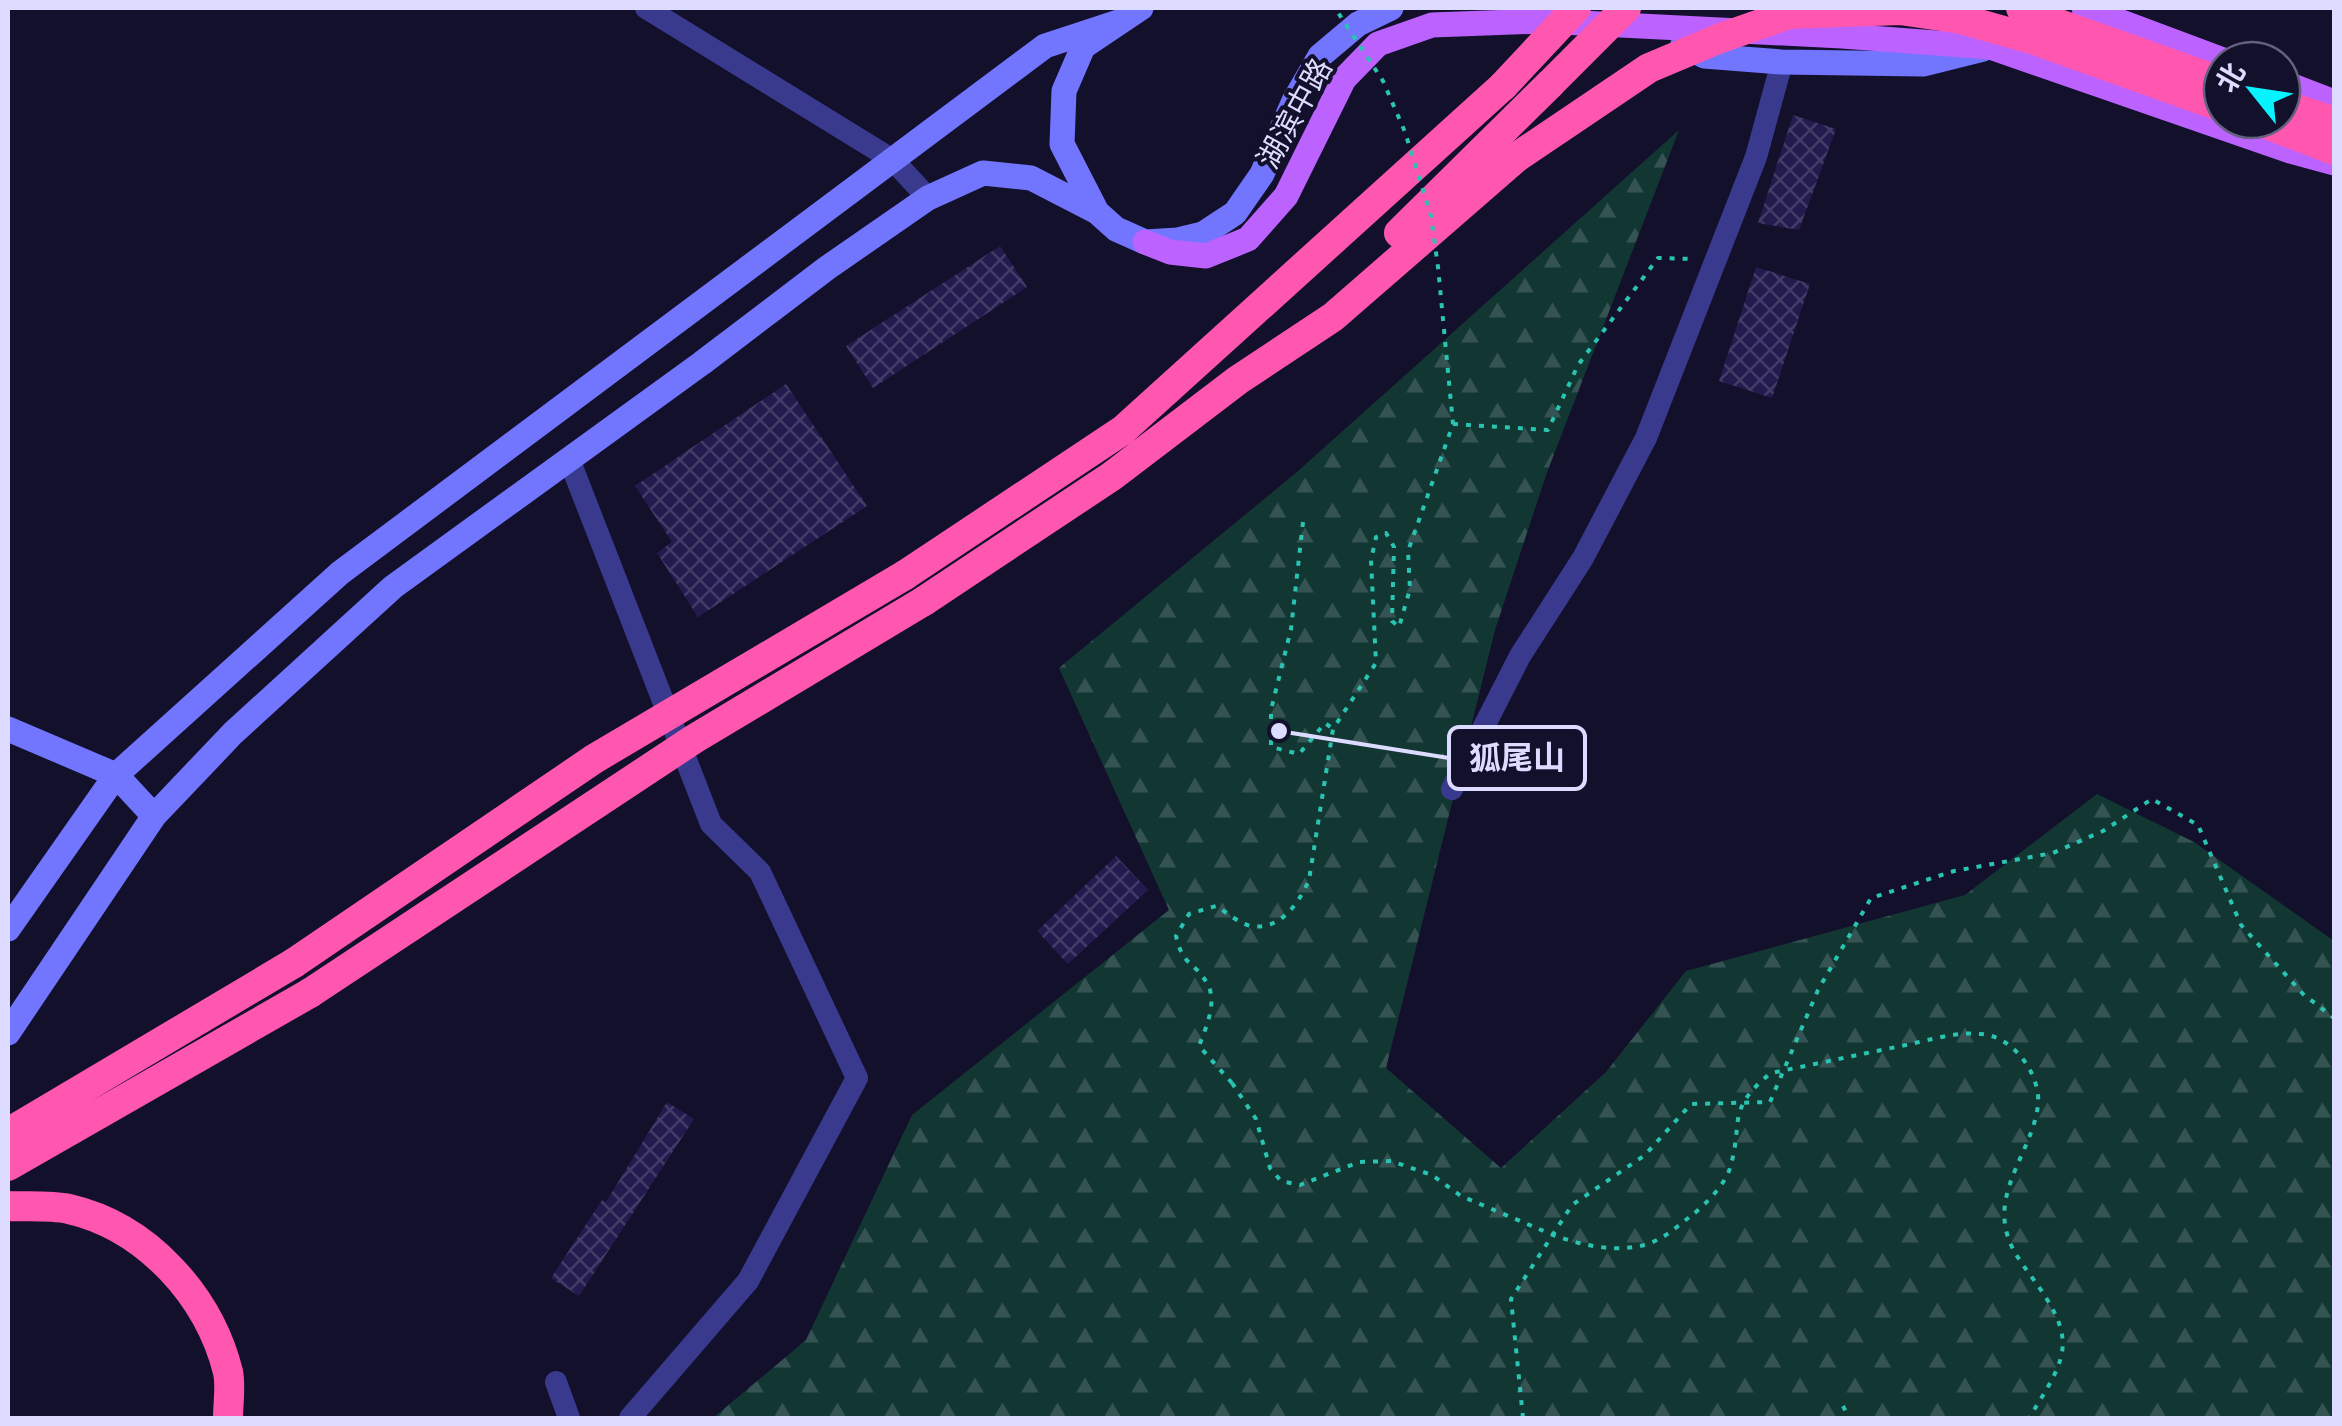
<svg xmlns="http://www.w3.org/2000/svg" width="2342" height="1426" font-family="'Titillium Web','Noto Sans SC',sans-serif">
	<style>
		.forest { fill: url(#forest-firs) }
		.building { fill: url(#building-cross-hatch) }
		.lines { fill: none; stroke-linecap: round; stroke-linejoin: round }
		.path { stroke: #2ac4b2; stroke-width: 4; stroke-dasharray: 5 8; stroke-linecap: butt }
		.street { stroke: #393a8d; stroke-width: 22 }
		.secondary { stroke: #7276ff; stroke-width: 25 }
		.primary { stroke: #bc62ff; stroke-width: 25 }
		.highway { stroke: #ff56b0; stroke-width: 30 }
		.path-bridge { stroke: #2ac4b2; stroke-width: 4; stroke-dasharray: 5 8; stroke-linecap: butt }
		.highway-bridge { stroke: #ff56b0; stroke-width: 30 }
		.labels { text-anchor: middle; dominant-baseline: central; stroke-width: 8; stroke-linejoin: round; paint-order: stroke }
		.street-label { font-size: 30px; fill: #dddbff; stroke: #13102c }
		.leader { fill: none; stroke: #dddbff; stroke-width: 4 }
		.callout-dot { fill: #dddbff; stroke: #13102c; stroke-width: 4 }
		.callout { fill: #13102c; stroke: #dddbff; stroke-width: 4 }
		.callout-label { font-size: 32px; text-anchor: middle; font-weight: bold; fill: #dddbff }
	</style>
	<defs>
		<pattern id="forest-firs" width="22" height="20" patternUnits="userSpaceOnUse" patternTransform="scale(2.5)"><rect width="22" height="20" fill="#123733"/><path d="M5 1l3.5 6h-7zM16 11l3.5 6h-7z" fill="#345352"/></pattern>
		<pattern id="building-cross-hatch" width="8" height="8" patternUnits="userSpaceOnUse" patternTransform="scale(2.5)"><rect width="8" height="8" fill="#231b4e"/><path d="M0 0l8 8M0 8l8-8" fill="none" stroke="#423c69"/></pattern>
	</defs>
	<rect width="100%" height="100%" fill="#13102c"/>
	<path class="forest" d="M1679 130 1546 475 1495 630 1386 1068 1501 1168 1606 1072 1686 971 1965 895 2097 794 2194 842 2334 941V1418H713L806 1340 912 1115 1169 910 1059 668 1297 472Z"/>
	<path class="building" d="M1793 115 1836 129 1799 230 1758 223Z
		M1000 246 1027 287 873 388 846 346Z
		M1756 267 1810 284 1772 398 1719 381Z
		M786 384 867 506 698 617 657 553 672 542 635 486Z
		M1116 856 1148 890 1068 964 1037 931Z
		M667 1102 694 1119 579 1296 551 1278 602 1200 606 1202Z"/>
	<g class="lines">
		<path class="path" d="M1453 424 1548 430 1578 365 1658 258 1693 259
			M1303 522 1291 629 1271 710V747L1299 754 1325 723 1333 729
			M1232 1083 1256 1119 1270 1168 1281 1181 1300 1185 1359 1162 1391 1161 1432 1175 1461 1196 1539 1229
			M1843 1406 1849 1418
			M1523 1418 1511 1299 1572 1205 1645 1155 1691 1104 1770 1102 1818 990 1871 898 1954 871 2053 853 2103 831 2152 799 2198 825 2241 925 2303 994 2334 1018"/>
		<path class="street" d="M646 8 893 160 928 198
			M569 459 711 824 760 872 857 1078 748 1281 630 1418
			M1452 789 1520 656 1583 558 1646 438 1756 157 1782 62
			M556 1382 569 1418"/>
		<path class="secondary" d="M1683 44 1704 56 1782 62 1923 64 1983 49
			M1097 212 1062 144 1064 91 1083 47 1141 8
			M8 729 116 775 154 816
			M8 929 116 775 340 573 1045 46 1118 22
			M8 1033 154 816 233 733 393 587 702 363 827 268 928 198 983 173 1031 178 1097 212 1116 229 1145 242 1178 240 1203 234 1235 213 1262 174 1294 101 1320 56 1358 24 1391 8"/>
		<path class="primary" d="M2084 8 2223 60
			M2282 82 2334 102
			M1145 242 1170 252 1206 256 1248 239 1286 196 1344 79 1378 44 1432 25 1541 21 1842 36 1990 47 2290 151 2334 163"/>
		<path class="highway" d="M2021 8 2039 17 2222 82
			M1961 19 2032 39 2222 107
			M2282 104 2334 122
			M2256 120 2334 150
			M1399 233 1550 84
			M905 575 1123 430 1503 86
			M924 601 1112 476 1238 380 1333 317 1517 157
			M8 1133 294 963
			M8 1166 310 993
			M8 1206C27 1207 50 1205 69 1209 147 1227 209 1296 228 1372 231 1386 228 1404 228 1418"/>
		<path class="path-bridge" d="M1232 1083 1199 1046C1206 1027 1218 1002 1207 983 1194 961 1183 967 1176 936L1189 914 1216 906C1226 912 1240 924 1251 926 1280 931 1299 903 1309 880L1333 729 1376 663 1371 560 1376 537 1386 533 1394 547 1392 621 1399 627 1410 589 1408 551 1453 424 1438 267 1431 216 1405 132 1383 81 1335 8
			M1539 1229C1572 1244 1624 1258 1659 1239 1671 1233 1681 1223 1691 1216 1705 1205 1725 1185 1730 1168 1744 1121 1725 1110 1771 1073 1816 1064 1861 1054 1906 1045 1930 1040 1958 1031 1982 1034 2014 1037 2041 1075 2038 1105 2033 1148 1996 1186 2006 1230 2010 1248 2020 1261 2031 1276 2078 1340 2069 1354 2029 1418"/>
		<path class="highway-bridge" d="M1550 84 1626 8
			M1503 86 1576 8
			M1517 157 1649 68 1718 39 1789 14 1900 10 1961 19
			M294 963 594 759 905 575
			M310 993 694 739 924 601"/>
	</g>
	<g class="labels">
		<g class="street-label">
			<text transform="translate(1294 113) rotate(-61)">湖滨中路</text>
		</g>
	</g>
	<path class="leader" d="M1279 731L1449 758"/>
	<circle class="callout-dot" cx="1279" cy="731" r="10"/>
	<rect class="callout" x="1449" y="727" width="136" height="62" rx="10"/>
	<g class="callout-label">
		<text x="1517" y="769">狐尾山</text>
	</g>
	<rect width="2342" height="1426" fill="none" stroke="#dddbff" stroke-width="20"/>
	<g transform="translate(2252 90) rotate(300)"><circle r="48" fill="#13102c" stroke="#646180" stroke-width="2.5"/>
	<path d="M0-8L18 38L0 25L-18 38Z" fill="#07f3ff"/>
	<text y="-15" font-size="28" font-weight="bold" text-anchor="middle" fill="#dddbff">北</text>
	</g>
</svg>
